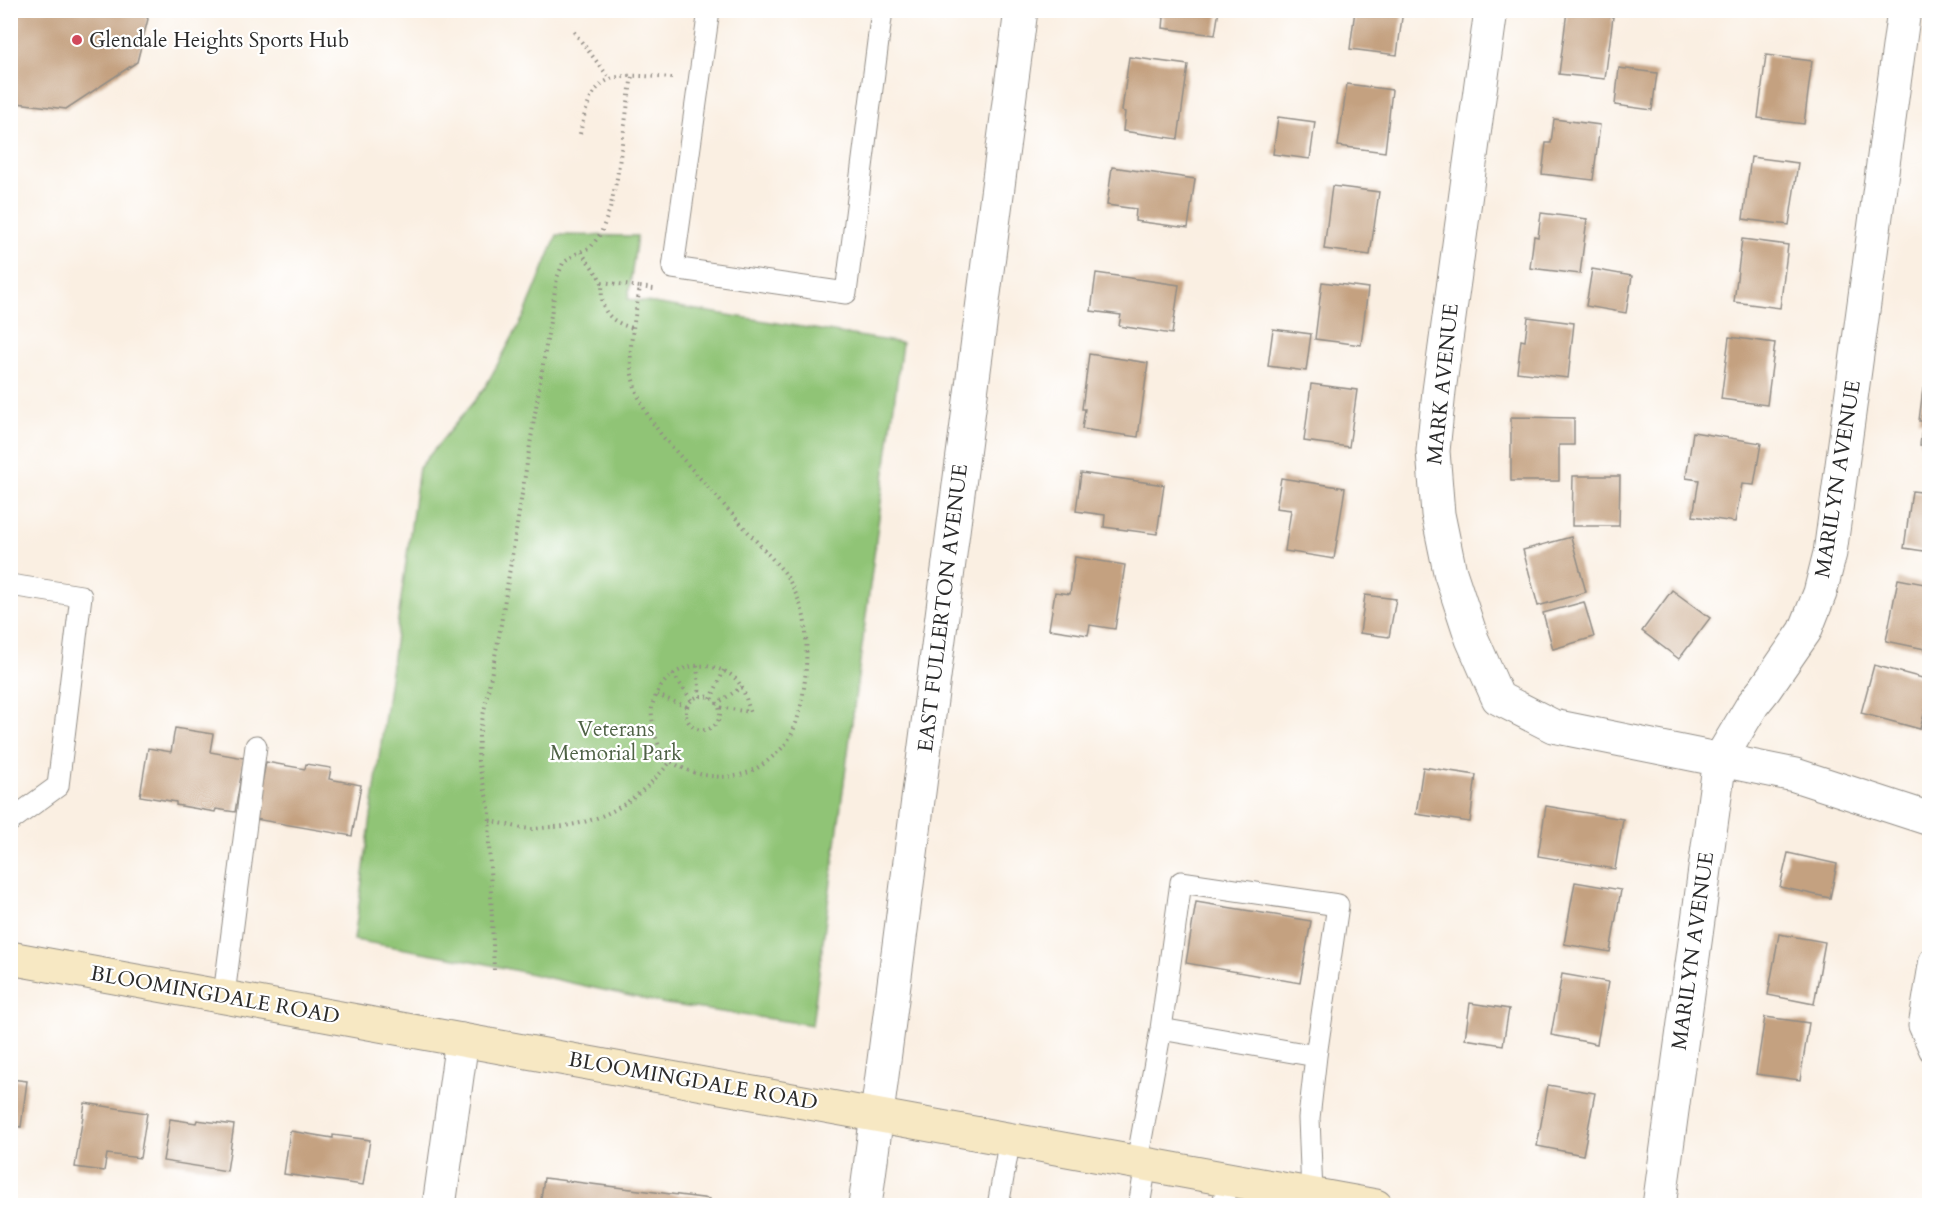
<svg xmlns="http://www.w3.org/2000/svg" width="1940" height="1216" font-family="Cardo,serif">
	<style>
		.green { fill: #90c476; stroke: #5e7850; stroke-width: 1.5 }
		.building { fill: #c4a180 }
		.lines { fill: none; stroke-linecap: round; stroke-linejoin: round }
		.service-casing { stroke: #928d86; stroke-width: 23 }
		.minor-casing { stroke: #928d86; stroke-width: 35 }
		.secondary-casing { stroke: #928d86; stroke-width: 35 }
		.path { stroke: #928d86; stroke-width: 4; stroke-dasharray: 1.5 4.5; stroke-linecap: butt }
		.service { stroke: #fff; stroke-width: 21 }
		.minor { stroke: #fff; stroke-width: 33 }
		.secondary { stroke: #f7e8c3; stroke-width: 33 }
		.poi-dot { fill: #d1495b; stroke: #fff; stroke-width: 2 }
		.labels { text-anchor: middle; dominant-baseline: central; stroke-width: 4.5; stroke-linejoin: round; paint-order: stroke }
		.poi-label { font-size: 21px; fill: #2b2b2b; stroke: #fff; text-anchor: start }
		.street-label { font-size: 21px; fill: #2b2b2b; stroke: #fff }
		.park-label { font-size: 21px; fill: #4e6145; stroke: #fff }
	</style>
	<rect width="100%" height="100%" fill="#fff"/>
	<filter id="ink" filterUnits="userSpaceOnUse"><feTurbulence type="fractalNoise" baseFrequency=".0167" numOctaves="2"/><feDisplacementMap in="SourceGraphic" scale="12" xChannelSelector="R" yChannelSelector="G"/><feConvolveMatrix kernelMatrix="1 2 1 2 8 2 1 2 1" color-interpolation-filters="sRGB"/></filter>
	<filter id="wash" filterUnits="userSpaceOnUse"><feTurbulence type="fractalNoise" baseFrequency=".008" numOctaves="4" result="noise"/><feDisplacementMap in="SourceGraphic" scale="24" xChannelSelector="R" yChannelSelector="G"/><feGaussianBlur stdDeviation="1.35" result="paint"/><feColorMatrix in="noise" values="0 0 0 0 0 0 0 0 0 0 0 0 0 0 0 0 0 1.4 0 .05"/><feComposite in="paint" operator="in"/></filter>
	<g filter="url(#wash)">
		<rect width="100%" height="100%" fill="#faefe2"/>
		<path class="green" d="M557 235 637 236 628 299 902 343 812 1025 666 1004 478 962 354 940 419 468 484 389 524 316Z"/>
		<g id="blocks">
			<path class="building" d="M10 10H142L148 19 137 62 66 109 17 103 10 94Z
				M1132 10H1219L1215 35 1163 28 1164 17Z
				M1355 10H1403L1397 55 1350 49Z
				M1567 11 1613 17 1605 79 1559 74Z
				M1766 55 1812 61 1804 124 1758 118Z
				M1129 57 1188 65 1178 139 1123 131 1125 112 1122 111Z
				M1619 68 1657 73 1652 110 1615 105Z
				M1347 84 1392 90 1385 152 1338 146Z
				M1278 117 1315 122 1310 159 1273 154Z
				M1554 119 1600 125 1593 180 1542 174 1546 143H1551Z
				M1751 157 1798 163 1789 225 1743 219Z
				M1112 167 1195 179 1188 228 1135 221 1136 209 1107 205Z
				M1332 186 1379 192 1370 255 1324 249Z
				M1541 213 1587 219 1580 274 1530 268 1534 236 1538 237Z
				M1742 239 1788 245 1780 308 1734 302Z
				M1592 269 1632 276 1626 313 1586 306Z
				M1096 273 1179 285 1172 334 1119 326 1121 315 1091 311Z
				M1322 282 1368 288 1361 345 1315 339Z
				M1528 317 1574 323 1568 378 1517 372 1521 340 1525 341Z
				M1273 329 1311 334 1306 371 1268 366Z
				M1729 337 1775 343 1767 405 1721 399Z
				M1089 354 1148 363 1138 437 1082 429 1085 409H1082Z
				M1311 384 1357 390 1349 447 1304 441Z
				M1923 389 1930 390V446L1920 445 1923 421H1919Z
				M1511 417 1574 418V445H1559V481H1511Z
				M1693 432 1761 443 1754 485 1742 484 1735 522 1693 516 1699 480 1686 478Z
				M1081 473 1164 485 1157 534 1104 527 1105 515 1076 511Z
				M1573 476H1620L1619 526H1572Z
				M1281 478 1345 488 1334 559 1285 551 1291 510 1276 508Z
				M1912 491 1930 493V552L1904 548Z
				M1571 537 1586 592 1538 606 1523 550Z
				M1075 557 1125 565 1115 629 1090 625 1088 635 1049 629 1055 592 1070 594Z
				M1898 579 1930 585V650L1886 641Z
				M1672 590 1710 618 1679 659 1642 631Z
				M1365 595 1396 599 1389 637 1360 633Z
				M1584 602 1594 637 1553 649 1543 613Z
				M1874 665 1930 680V693L1920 729 1861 713Z
				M175 728 213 734 210 752 244 758 235 812 216 809 215 812 176 805V802L140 796 148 748 171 752Z
				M266 762 305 769 306 764 331 768 329 779 361 785 352 836 255 819Z
				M1423 767 1476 775 1470 822 1416 814Z
				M1546 806 1623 819 1615 869 1538 856Z
				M1788 853 1837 864 1830 898 1780 887Z
				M1575 882 1621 890 1610 952 1564 944Z
				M1196 902 1311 921 1300 983 1186 963Z
				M1779 934 1825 942 1814 1004 1768 995Z
				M1562 974 1608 982 1597 1044 1551 1035Z
				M1470 1003 1509 1009 1503 1045 1465 1039Z
				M1765 1017 1809 1023 1800 1080 1756 1074Z
				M10 1079 27 1081 21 1127 10 1125Z
				M1548 1085 1595 1093 1583 1155 1537 1146Z
				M85 1103 147 1113 140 1158 107 1154 104 1171 75 1167Z
				M170 1119 196 1123 197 1120 234 1125 227 1171 163 1161Z
				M290 1131 333 1138V1135L370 1140 363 1185 284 1174Z
				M544 1178 710 1199 709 1206H540Z"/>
		</g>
	</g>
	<g filter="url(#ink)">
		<use href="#blocks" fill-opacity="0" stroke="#928d86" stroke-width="1.5"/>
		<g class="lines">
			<defs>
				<path id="service" d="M709 10 673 268 846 293 882 10
					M10 585 81 596 58 786 10 821
					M1930 959 1919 1026 1930 1051
					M224 995 256 746
					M1161 1029 1316 1056
					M1137 1162 1161 1029 1181 882 1338 905 1316 1056 1309 1118 1312 1194
					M998 1206 1010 1138
					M1139 1206 1146 1164
					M1223 1206 1228 1178"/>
				<path id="minor" d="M1491 10 1439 391 1433 451 1438 514 1450 572 1472 639 1498 698 1553 726 1795 775 1930 819
					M439 1206 462 1040
					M865 1206 1021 10
					M1659 1206 1720 759 1753 704 1765 689 1805 631 1820 593 1830 553 1904 10"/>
				<path id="secondary" d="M10 958 1376 1206"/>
			</defs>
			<use href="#service" class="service-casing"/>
			<use href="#minor" class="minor-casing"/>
			<use href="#secondary" class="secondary-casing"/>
			<path class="path" d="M574 32 610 79
				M580 134C593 68 613 74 672 78
				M581 252C585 258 600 277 602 283 603 287 601 293 602 298 603 316 617 324 633 328
				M602 282 640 287C629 354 619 379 663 437L784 572C793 586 800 601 804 617 810 650 806 724 782 748 758 772 738 781 704 775 692 773 672 765 664 755 660 750 657 741 655 734 653 724 650 713 653 703 661 676 686 661 712 667 740 674 743 687 750 712L718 707
				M640 287 654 289
				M697 666 700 697
				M673 674 692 701
				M657 695 687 707
				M686 713a17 17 0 1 1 34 0a17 17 0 1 1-34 0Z
				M711 699 724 670
				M716 704 742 687
				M490 821C503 823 517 828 531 829 538 829 546 827 554 827 606 823 639 799 672 760
				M494 970 489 843 490 812 478 761 479 736 499 636 557 278 563 263 576 254 591 247 601 233 610 209 617 178 632 75"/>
			<use href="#service" class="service"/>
			<use href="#minor" class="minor"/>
			<use href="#secondary" class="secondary"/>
		</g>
	</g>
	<circle class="poi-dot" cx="77" cy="40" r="6"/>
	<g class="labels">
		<g class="poi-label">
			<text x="89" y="40">Glendale Heights Sports Hub</text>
		</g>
		<g class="street-label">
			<text transform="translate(1443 384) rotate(-84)">MARK AVENUE</text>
			<text transform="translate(1838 479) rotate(-81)">MARILYN AVENUE</text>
			<text transform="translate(943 608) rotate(-83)">EAST FULLERTON AVENUE</text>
			<text transform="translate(1693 951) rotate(-82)">MARILYN AVENUE</text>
			<text transform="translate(215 995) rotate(10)">BLOOMINGDALE ROAD</text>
			<text transform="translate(693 1081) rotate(10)">BLOOMINGDALE ROAD</text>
		</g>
		<g class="park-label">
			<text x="616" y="729">Veterans<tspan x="616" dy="24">Memorial Park</tspan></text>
		</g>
	</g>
	<rect width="1940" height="1216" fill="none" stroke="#fff" stroke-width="36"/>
</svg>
